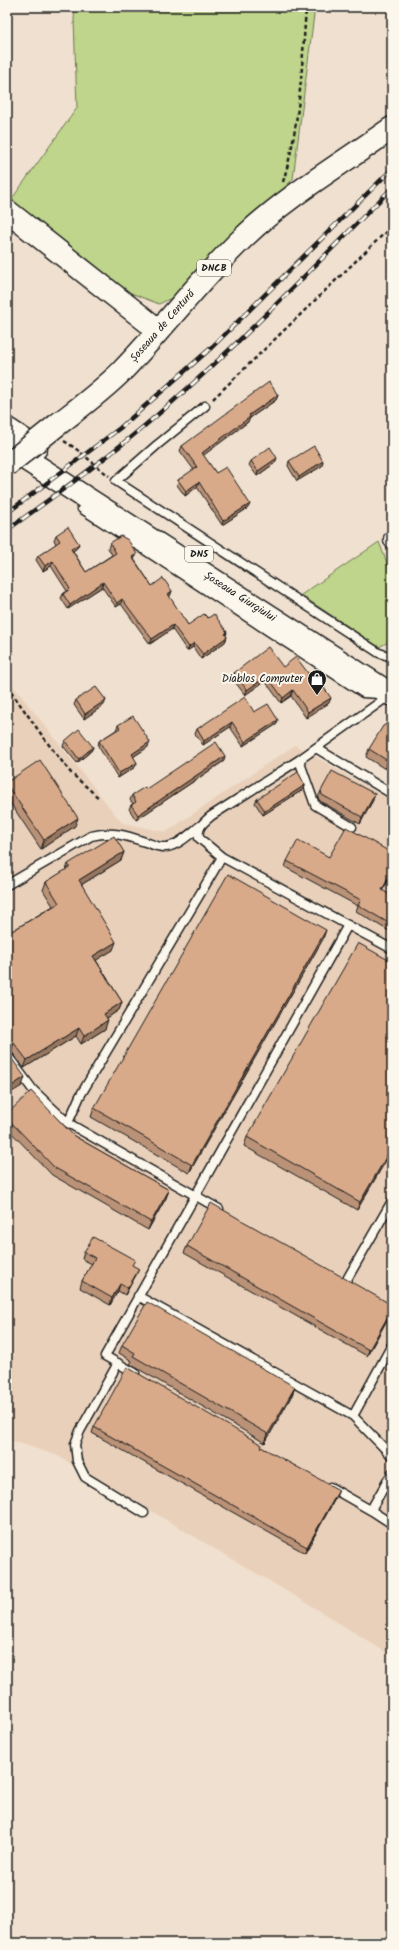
<svg xmlns="http://www.w3.org/2000/svg" width="399" height="1950" font-family="Kalam,sans-serif">
	<style>
		.built { fill: #e9d0ba }
		.green { fill: #bed58b; stroke: #6d7854 }
		.lines { fill: none; stroke-linecap: round; stroke-linejoin: round }
		.service-casing { stroke: #1c1c1c; stroke-width: 11 }
		.minor-casing { stroke: #1c1c1c; stroke-width: 19 }
		.primary-casing { stroke: #1c1c1c; stroke-width: 25 }
		.trunk-casing { stroke: #1c1c1c; stroke-width: 25 }
		.path { stroke: #1c1c1c; stroke-width: 2.5; stroke-dasharray: 4 3; stroke-linecap: butt }
		.service { stroke: #fbf7ec; stroke-width: 8 }
		.minor { stroke: #fbf7ec; stroke-width: 16 }
		.primary { stroke: #fbf7ec; stroke-width: 22 }
		.trunk { stroke: #fbf7ec; stroke-width: 22 }
		.rail-casing { stroke: #1c1c1c; stroke-width: 4.5 }
		.rail { stroke: #fbf7ec; stroke-width: 3; stroke-dasharray: 9; stroke-linecap: butt }
		.primary-bridge-casing { stroke: #1c1c1c; stroke-width: 25; stroke-linecap: butt }
		.primary-bridge { stroke: #fbf7ec; stroke-width: 22 }
		.wall { fill: #ba9277; stroke: #1c1c1c }
		.shaded-wall { fill: #977761; stroke: #1c1c1c }
		.building { fill: #d8aa8a; stroke: #1c1c1c }
		.labels { text-anchor: middle; dominant-baseline: central; stroke-width: 4; stroke-linejoin: round; paint-order: stroke }
		.shield { fill: #fbf7ec; stroke: #5f5e5a; stroke-width: 1 }
		.shield-label { font-size: 10px; font-weight: bold; fill: #1c1c1c }
		.street-label { font-size: 11px; fill: #1c1c1c; stroke: #fbf7ec }
		.poi-label { font-size: 11px; fill: #1c1c1c; stroke: #fbf7ec; text-anchor: end }
	</style>
	<rect width="100%" height="100%" fill="#f0e0cf"/>
	<filter id="ink" filterUnits="userSpaceOnUse"><feTurbulence type="fractalNoise" baseFrequency=".025" numOctaves="2"/><feDisplacementMap in="SourceGraphic" scale="8" xChannelSelector="R" yChannelSelector="G"/><feConvolveMatrix kernelMatrix="1 2 1 2 8 2 1 2 1" color-interpolation-filters="sRGB"/></filter>
	<g filter="url(#ink)">
		<path class="built" d="M7 678 122 823 166 832 295 745 392 801V1656L310 1605 58 1456 7 1439Z"/>
		<path class="green" d="M75 7H315L293 179 182 293 159 304 113 286 11 200 77 108 74 19Z
			M379 542 392 576V640L379 647 301 595Z"/>
		<g class="lines">
			<defs>
				<path id="service" d="M205 406 157 445 116 481 379 653 392 657
					M82 509 363 693 380 694
					M390 695 299 760 211 816C203 823 197 827 199 838L222 857 392 949
					M316 748 392 794
					M299 760 315 805 352 827
					M7 885 91 836C113 831 125 835 145 842 152 844 159 848 166 847 178 846 191 833 200 826
					M7 1055 33 1090 68 1123 219 1209
					M68 1123 80 1096 222 857
					M346 1281 392 1201
					M138 1296 353 1416 392 1456
					M118 1363 80 1431 75 1444 77 1461 85 1477 144 1513
					M135 1373 105 1356 348 925
					M353 1416 392 1345
					M392 1473 373 1506 372 1511 392 1524
					M330 1487 372 1511"/>
				<path id="minor" d="M392 539V540"/>
				<g id="primary">
					<path id="s1" d="M57 425C79 408 102 391 122 371 164 328 200 279 244 237 289 194 342 164 392 128"/>
				</g>
				<g id="trunk">
					<path d="M7 211 158 330"/>
					<path d="M7 429 36 448"/>
					<path id="s2" d="M7 447 392 695"/>
				</g>
			</defs>
			<use href="#service" class="service-casing"/>
			<use href="#minor" class="minor-casing"/>
			<use href="#primary" class="primary-casing"/>
			<use href="#trunk" class="trunk-casing"/>
			<path class="path" d="M283 182C300 126 302 66 306 7
				M213 399 392 226
				M64 441 75 448 109 476
				M7 686 46 741 71 773 100 799"/>
			<use href="#service" class="service"/>
			<use href="#minor" class="minor"/>
			<use href="#primary" class="primary"/>
			<use href="#trunk" class="trunk"/>
			<defs>
				<path id="rail" d="M7 513 120 428 211 348 392 169
					M7 530C49 500 91 470 131 437 224 361 307 273 392 188"/>
			</defs>
			<use href="#rail" class="rail-casing"/>
			<use href="#rail" class="rail"/>
			<defs>
				<path id="primary-bridge" d="M7 465 57 425"/>
			</defs>
			<use href="#primary-bridge" class="primary-bridge-casing"/>
			<use href="#primary-bridge" class="primary-bridge"/>
		</g>
		<path class="wall" d="M278 395 276 400 250 418 248 422 203 455 216 473 248 508 222 525 197 487 185 496 177 485 178 480 194 470 180 451 182 446Z
			M251 461 275 463 257 476 249 465Z
			M289 461 322 466 297 481 288 466Z
			M56 535 77 548 73 551 86 572 112 555 108 548 110 543 135 558 134 559 152 586 172 591 170 596 169 597 188 625 208 618 227 632 226 636 227 637 225 642 201 659 193 647 187 651 172 629 150 644 121 604 116 607 102 587 68 609 61 598 63 594 67 591 51 566 43 571 36 560 38 556 56 544 54 540Z
			M283 667 329 703 306 718 291 696 281 703 265 681 245 695 232 678 234 673Z
			M76 700 104 705 84 719 74 705Z
			M254 712 277 724 243 746 230 727 203 745 195 734 197 729Z
			M392 722V765L388 763 385 769 366 757 369 749Z
			M118 725 148 747 133 757 137 763 135 767 118 778 98 746 99 741 116 730Z
			M65 741 93 747 91 751 77 763 63 746Z
			M224 761 136 820 129 809 131 805 133 804 130 800 132 795 146 789Z
			M7 782 75 826 41 849 7 798Z
			M305 785 304 789 263 815 255 803 257 799Z
			M321 791 373 800 360 824 320 801 318 798Z
			M124 852 121 860 81 885 113 950 96 960 122 1002 119 1010 107 1018 105 1029 81 1044 76 1036 24 1068 11 1051H7V934L53 906 43 890 46 882 66 870 68 864Z
			M329 857 392 873 382 891 392 896V933L356 911 358 906 285 867 287 861Z
			M323 939 189 1173 91 1117 94 1108Z
			M7 1114 74 1136 169 1190 166 1198 148 1230 52 1175 7 1128Z
			M247 1137 392 1150 357 1210 244 1146Z
			M187 1246 391 1313 367 1356 184 1253Z
			M84 1252 133 1266 136 1275 125 1295 118 1291 110 1305 80 1288 82 1281 92 1264 82 1259Z
			M122 1345 295 1387 292 1395 265 1443 130 1364 132 1361 119 1353Z
			M94 1427 261 1447 336 1497 305 1553 92 1433Z"/>
		<path class="shaded-wall" d="M278 395 276 400 250 418 248 422 200 458 202 453 249 415Z
			M277 458 275 463 257 476 258 471Z
			M323 461 322 466 297 481 299 477Z
			M199 482 197 487 185 496 186 491Z
			M250 504 248 508 222 525 223 521Z
			M79 544 77 548 70 553 71 549Z
			M137 554 135 558 131 561 132 557Z
			M53 561 51 566 43 571 45 566Z
			M103 582 102 587 68 609 70 605Z
			M172 591 170 596 166 599 168 594Z
			M122 599 121 604 116 607 117 603Z
			M173 625 172 629 150 644 152 639Z
			M227 637 225 642 201 659 203 654Z
			M194 643 193 647 187 651 189 647Z
			M267 676 265 681 245 695 247 690Z
			M293 690 291 696 281 703 283 698Z
			M331 698 329 703 306 718 308 712Z
			M106 700 104 705 84 719 85 714Z
			M278 720 277 724 243 746 245 742Z
			M232 722 230 727 203 745 204 741Z
			M150 742 148 747 130 759 132 754Z
			M93 747 91 751 77 763 79 759Z
			M391 755 388 763 385 769 388 761Z
			M225 756 224 761 136 820 138 815Z
			M137 763 135 767 118 778 119 773Z
			M305 785 304 789 263 815 265 811Z
			M375 794 373 800 360 824 362 817Z
			M78 818 75 826 41 849 44 840Z
			M124 852 121 860 76 888 79 880Z
			M392 871V873L379 897 382 890Z
			M326 930 323 939 189 1173 192 1165Z
			M116 942 113 950 90 964 93 956Z
			M122 1002 119 1010 101 1022 104 1014Z
			M108 1020 105 1029 81 1044 84 1036Z
			M79 1028 76 1036 24 1068 27 1060Z
			M7 1042 14 1043 11 1051H7Z
			M25 1077 22 1086 7 1095V1089Z
			M392 1147V1150L357 1210 360 1202Z
			M169 1190 166 1198 148 1230 151 1222Z
			M139 1269 136 1275 125 1295 128 1288Z
			M120 1284 118 1291 110 1305 112 1298Z
			M392 1309 391 1313 367 1356 369 1350Z
			M295 1387 292 1395 265 1443 268 1434Z
			M339 1490 336 1497 305 1553 307 1547Z"/>
		<path class="building" d="M269 382 278 395 249 415 250 417 202 453 216 473 226 467 250 504 223 521 199 482 186 491 178 480 197 467 182 446Z
			M314 446 323 461 299 477 289 461Z
			M270 447 277 458 258 471 251 461Z
			M68 527 79 544 71 549 86 572 116 553 110 543 121 536 128 540 137 554 132 557 152 586 163 578 172 591 168 594 188 625 204 614 208 618 214 614 227 632 225 634 227 637 203 654 194 643 189 647 173 625 152 639 122 599 117 603 103 582 70 605 63 594 70 589 53 561 45 566 38 556 60 541 56 535Z
			M268 647 283 667 296 657 314 681 318 679 331 698 308 712 293 690 283 698 267 676 247 690 234 673Z
			M96 687 106 700 85 714 76 700Z
			M245 697 254 712 268 704 278 720 245 742 232 722 204 741 197 729Z
			M133 716 150 742 132 754 137 763 119 773 99 741 120 728 118 725Z
			M390 722H392V755H391L388 761 369 749 383 726Z
			M79 729 93 747 79 759 65 741Z
			M216 742 225 756 138 815 131 805 136 802 132 795 145 787 146 789Z
			M40 760 78 818 44 840 7 785V782Z
			M332 771 375 794 362 817 322 795 321 791Z
			M298 772 305 785 265 811 257 799Z
			M346 827 392 853V871L382 890 392 896V925L358 905 361 900 287 861 298 840 329 857Z
			M114 836 124 852 79 880 116 942 93 956 122 1002 104 1014 108 1020 84 1036 79 1028 27 1060 14 1043 7 1042V934L59 903 46 882 70 867 68 864Z
			M228 874 326 930 192 1165 94 1108Z
			M358 943 392 962V1147L360 1202 247 1137Z
			M7 1052 25 1077 7 1089Z
			M31 1091 74 1136 169 1190 151 1222 55 1168 7 1118V1114Z
			M211 1203 392 1305V1309L369 1350 187 1246Z
			M93 1237 135 1260 132 1265 139 1269 128 1288 120 1284 112 1298 82 1281 95 1258 84 1252Z
			M147 1302 295 1387 268 1434 133 1356 135 1353 122 1345Z
			M127 1367 262 1445 261 1447 339 1490 307 1547 94 1427Z"/>
	</g>
	<defs>
		<symbol id="shop-pin" viewBox="-11 -11 22 30"><path d="M0 17L-7.5 6A9.5 9.5 0 1 1 7.5 6Z" fill="#1c1c1c" stroke="#fbf7ec"/><path d="M-5-2.5h2.3a2.7 3.5 0 0 1 5.4 0H5L5.5 6h-11ZM-1.5-2.5h3a1.5 2.3 0 0 0-3 0Z" fill="#fff"/></symbol>
	</defs>
	<g fill-rule="evenodd">
		<use href="#shop-pin" x="306" y="668" width="22" height="30"/>
	</g>
	<g class="labels">
		<g class="shield">
			<rect x="197" y="260" width="34" height="16" rx="3"/>
			<rect x="185" y="546" width="28" height="16" rx="3"/>
		</g>
		<g class="shield-label">
			<text x="214" y="268">DNCB</text>
			<text x="199" y="554">DN5</text>
		</g>
		<g class="street-label">
			<text stroke="none"><textPath href="#s1" startOffset="145">Șoseaua de Centură</textPath></text>
			<text stroke="none"><textPath href="#s2" startOffset="277">Șoseaua Giurgiului</textPath></text>
		</g>
		<g class="poi-label">
			<text x="303" y="679">Diablos Computer</text>
		</g>
	</g>
	<rect width="399" height="1950" fill="none" stroke="#fbf7ec" stroke-width="24"/>
	<rect x="12" y="12" width="375" height="1926" fill="none" stroke="#1c1c1c" stroke-width="1.5" filter="url(#ink)"/>
</svg>
